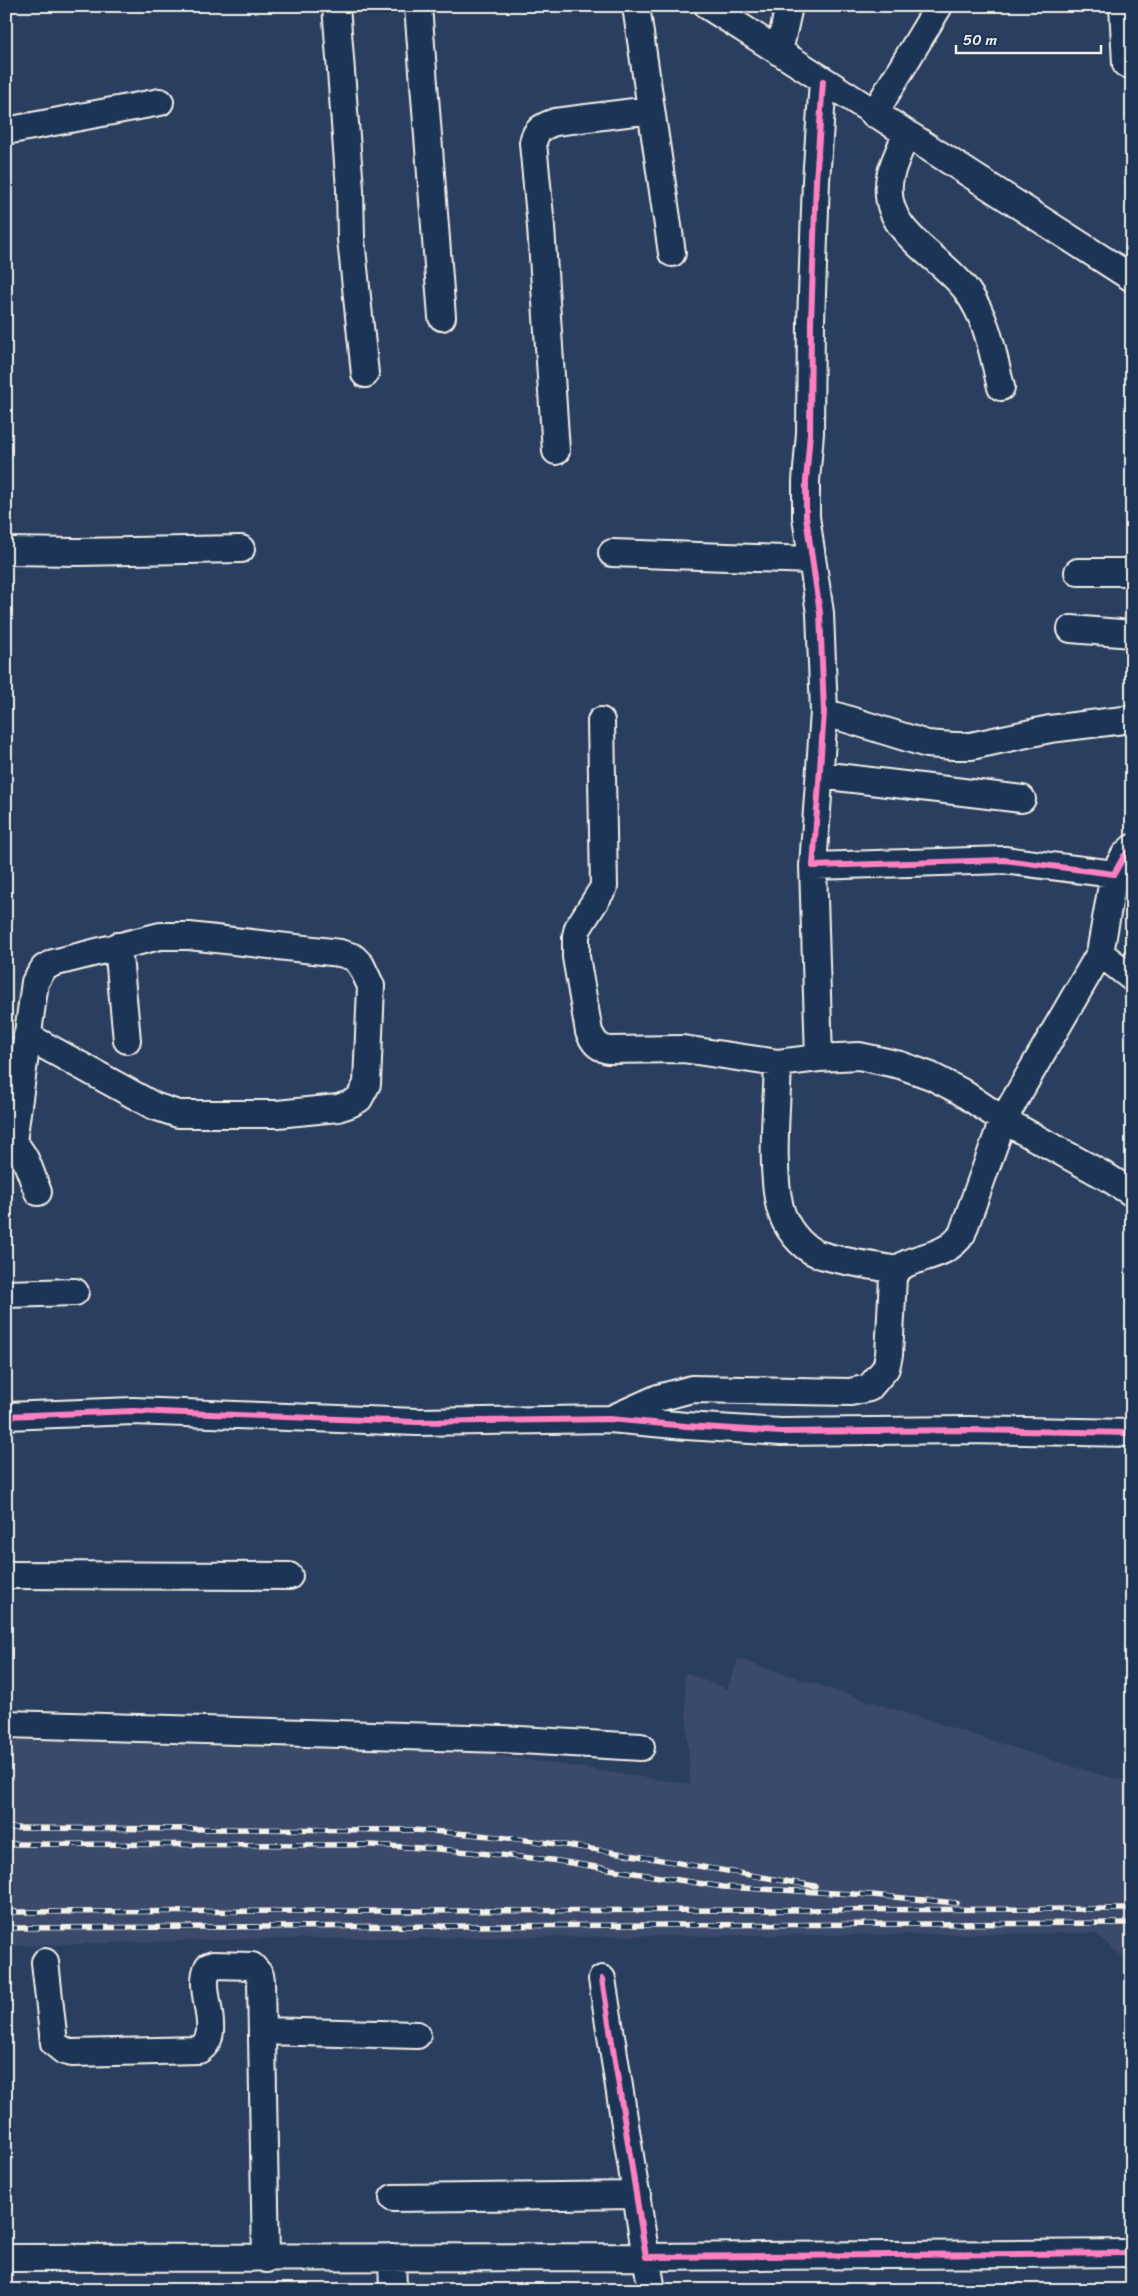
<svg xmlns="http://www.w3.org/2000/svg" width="1138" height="2296" font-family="Sriracha,sans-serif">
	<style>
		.built { fill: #3a486b }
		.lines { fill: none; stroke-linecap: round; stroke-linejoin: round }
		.minor-casing { stroke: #f4f1e8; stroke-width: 30 }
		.minor { stroke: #1d3557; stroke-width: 26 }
		.rail-casing { stroke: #f4f1e8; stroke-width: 5.5 }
		.rail { stroke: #1d3557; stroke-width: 4; stroke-dasharray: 11; stroke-linecap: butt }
		.cycleway-casing { stroke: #1d3557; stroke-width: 9 }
		.cycleway { stroke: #ff80c0; stroke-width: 6 }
	</style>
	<rect width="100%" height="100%" fill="#2a3e60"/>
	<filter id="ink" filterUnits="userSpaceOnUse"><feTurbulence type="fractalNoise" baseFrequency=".02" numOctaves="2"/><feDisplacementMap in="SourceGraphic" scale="10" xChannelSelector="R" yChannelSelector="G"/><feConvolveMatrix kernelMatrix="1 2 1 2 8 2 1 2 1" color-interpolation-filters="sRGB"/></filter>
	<g filter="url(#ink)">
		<path class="built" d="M738 1659 1090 1772 1132 1782V1965L1095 1933 258 1939 6 1946V1739L407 1742 690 1784 684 1672 727 1689Z"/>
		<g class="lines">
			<defs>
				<path id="minor" d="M336 6 350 189 351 239 365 374
					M418 6 442 317
					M636 6 672 253
					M708 6 1132 278
					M1123 6 1126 64
					M779 52 789 6
					M823 81 816 181 811 322 810 433 806 481V517L820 613 824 712 813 866 1004 860 1114 874 1124 856 1132 848
					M874 114 939 6
					M6 131 160 102
					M906 134C901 149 890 168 889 184 884 234 942 256 967 291 989 322 992 352 1001 387
					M556 451 541 227 533 143C535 130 543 126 555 122L650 110
					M6 551 77 552 241 549
					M612 553 812 560
					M1078 572H1132
					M1071 629 1132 634
					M824 712 927 744 953 746H971L1050 729 1132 719
					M601 721 604 887 578 928 576 936V957L589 1032C594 1042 597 1047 608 1050L683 1049 778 1063 819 1058
					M820 775 1022 799
					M1114 874 1100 953 1003 1120 1107 1177 1132 1193
					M118 946 127 1040
					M1100 953 1132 978
					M778 1063C777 1107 770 1166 780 1208 785 1226 800 1247 818 1254 842 1262 871 1265 896 1270
					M6 1139C25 1146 31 1176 38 1192
					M13 1142 35 982 44 968 53 963 160 936H189L340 953 353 957 361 965 371 986 367 1084 359 1099 350 1104 338 1108 277 1114H178L154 1106 27 1036
					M6 1294 75 1292
					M6 1416 133 1411 417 1422 610 1419 686 1426 781 1432 966 1430 1132 1433
					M611 1419 658 1398 692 1389 850 1392 869 1388 886 1368 889 1355 893 1277C903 1253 943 1263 962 1234L1003 1120 960 1091 931 1076 900 1065 859 1056 819 1058 813 866
					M6 1575 289 1576
					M6 1724 502 1739 641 1747
					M45 1962 54 2043 64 2051 72 2053 199 2050C225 2033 196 1992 208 1967L213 1965 252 1966 260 1975 261 1981 266 2259
					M602 1979 646 2257 1132 2253
					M262 2031 417 2035
					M393 2198 637 2195
					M392 2257 393 2290
					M6 2258 646 2257 652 2290"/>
			</defs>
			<use href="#minor" class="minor-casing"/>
			<use href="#minor" class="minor"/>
			<defs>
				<path id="rail" d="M6 1828 412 1830C548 1837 681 1864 815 1886
					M6 1844 371 1845 438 1849 552 1860 723 1887 872 1895 956 1903
					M6 1912 1132 1909
					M6 1928 1132 1923"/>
			</defs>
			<use href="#rail" class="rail-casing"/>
			<use href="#rail" class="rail"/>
			<defs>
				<path id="cycleway" d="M823 81 816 181 811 322 810 433 806 481V517L820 613 824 712 813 866 1004 860 1114 874 1124 856 1132 848
					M6 1416 133 1411 417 1422 610 1419 686 1426 781 1432 966 1430 1132 1433
					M602 1979 646 2257 1132 2253"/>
			</defs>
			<use href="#cycleway" class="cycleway-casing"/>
			<use href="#cycleway" class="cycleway"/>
		</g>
	</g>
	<rect width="1138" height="2296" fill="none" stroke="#1d3557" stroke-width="25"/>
	<rect x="12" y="12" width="1113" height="2271" fill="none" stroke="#f4f1e8" stroke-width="2" filter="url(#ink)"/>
	<path d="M956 45v8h145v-8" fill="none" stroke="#f4f1e8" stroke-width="2.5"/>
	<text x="963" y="45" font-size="15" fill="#f4f1e8" stroke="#1d3557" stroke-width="4" paint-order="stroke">50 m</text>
</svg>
